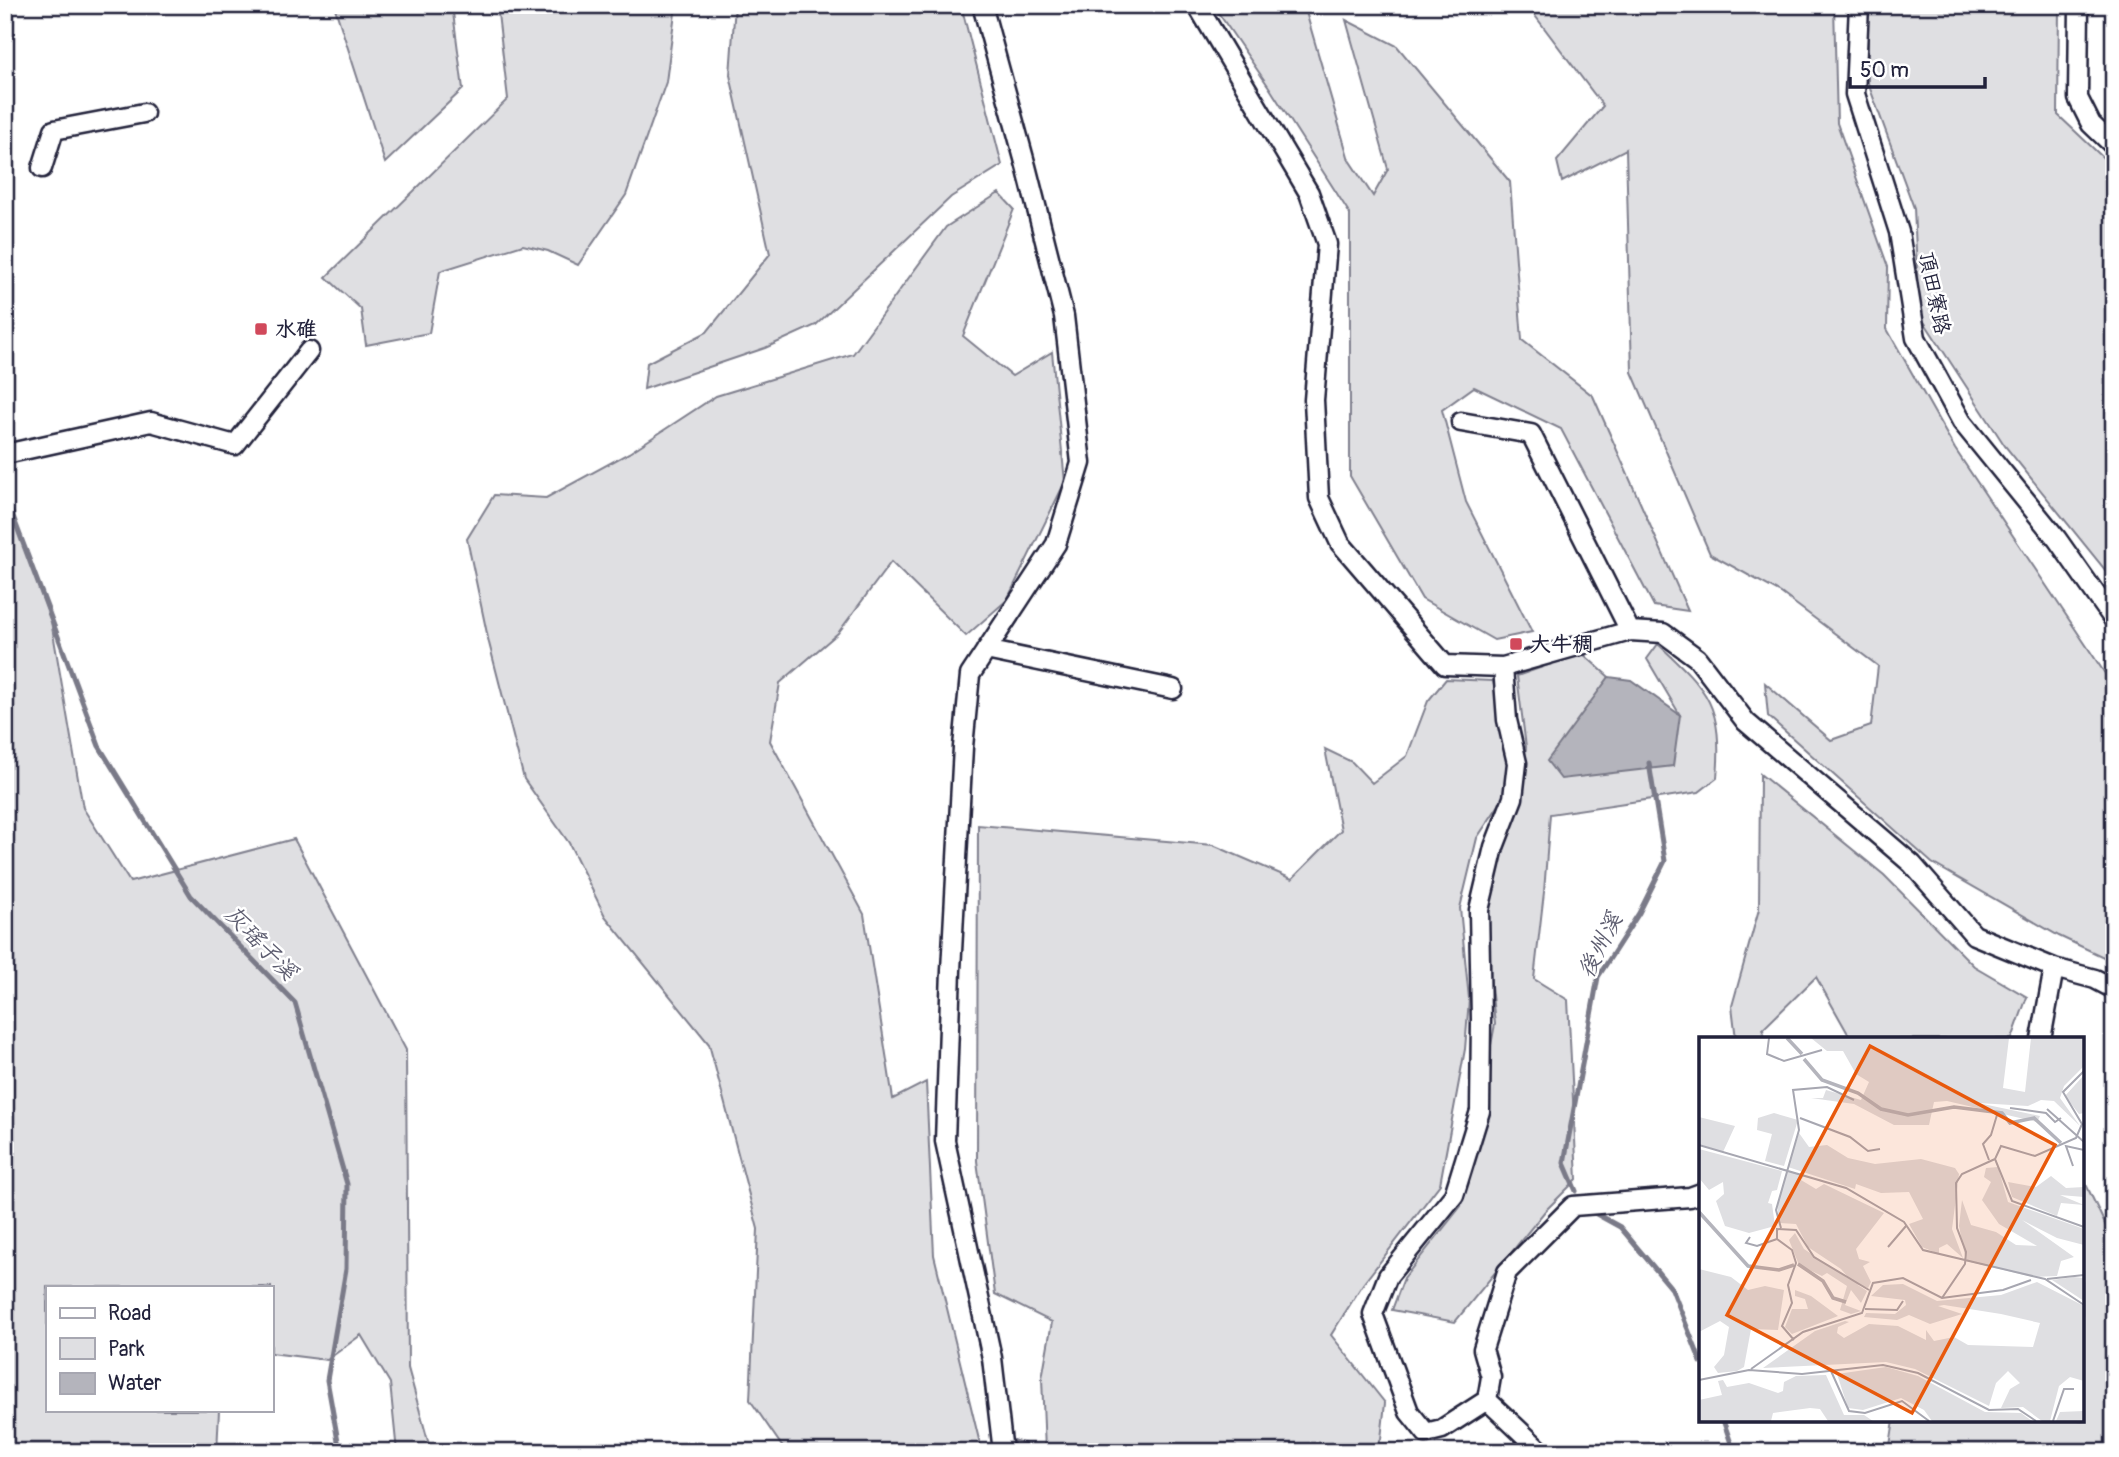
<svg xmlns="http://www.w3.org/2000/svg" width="2119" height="1457" font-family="Pangolin,'LXGW WenKai TC',sans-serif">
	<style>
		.green { fill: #dfdfe2; stroke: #80808e; stroke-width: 2 }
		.water { fill: #b4b4bc; stroke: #7a7a88; stroke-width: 2 }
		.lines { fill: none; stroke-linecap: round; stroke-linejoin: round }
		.stream { stroke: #7a7a88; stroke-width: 5 }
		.minor-casing { stroke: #22223b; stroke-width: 23 }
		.minor { stroke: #fff; stroke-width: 18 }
		.poi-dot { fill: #d1495b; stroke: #fff; stroke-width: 2.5 }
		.labels { text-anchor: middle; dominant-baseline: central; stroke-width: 5; stroke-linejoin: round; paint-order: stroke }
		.street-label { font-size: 21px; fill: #22223b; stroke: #fff }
		.poi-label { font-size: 21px; font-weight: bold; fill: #22223b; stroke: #fff; text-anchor: start }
		.water-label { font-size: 23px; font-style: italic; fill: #5c5c6f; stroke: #fff }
		.inset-river { fill: none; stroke: #b4b4bc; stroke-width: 3.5 }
		.inset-road { fill: none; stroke: #a7a7b1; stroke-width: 2 }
		.view { fill: #e8590c; fill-opacity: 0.15; stroke: #e8590c; stroke-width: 3.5 }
		.inset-edge { fill: none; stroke: #22223b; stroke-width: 3.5 }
	</style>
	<rect width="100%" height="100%" fill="#fff"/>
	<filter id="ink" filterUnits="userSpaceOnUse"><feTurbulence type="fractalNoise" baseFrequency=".0143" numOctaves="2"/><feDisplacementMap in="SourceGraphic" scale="14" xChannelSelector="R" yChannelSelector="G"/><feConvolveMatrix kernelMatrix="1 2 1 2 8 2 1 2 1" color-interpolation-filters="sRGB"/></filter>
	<g filter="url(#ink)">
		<path class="green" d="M334 5H452L463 89 385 163Z
			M497 5H676L666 82 626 195 578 265 548 251 523 245 440 271 429 333 366 345 361 309 326 277 508 99Z
			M735 5H961L1002 165 951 197 816 325 765 348 644 389 647 363 707 332 770 254 730 75Z
			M1213 5H1304L1349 160 1373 196 1388 169 1346 20 1397 46 1510 182 1522 340 1593 396 1688 611 1654 606 1561 429 1474 387 1442 410 1466 502 1532 632 1494 640 1422 599 1350 476V214L1269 87Z
			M1527 5H1834L1837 123 1888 267 1887 329 1955 449 2114 687V962L2059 936 1932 863 1768 716 1765 683 1831 740 1871 726 1878 666 1781 593 1710 554 1632 372 1626 149 1562 182 1557 161 1603 106Z
			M1868 5H2059L2058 115 2114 168V581L2005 446 1919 314 1914 208 1868 83Z
			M999 193 1014 209 963 336 1012 376 1052 352 1065 482 1007 600 966 636 891 562 838 633 780 683 770 741 864 914 893 1099 926 1082 934 1255 982 1452H786L750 1400 758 1229 709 1044 605 916 569 843 524 779 489 643 467 539 494 495 546 498 629 453 716 396 853 354 946 227Z
			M5 496 51 621 83 808 130 882 294 839 406 1050 408 1368 431 1452H397L390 1383 361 1335 327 1360 271 1353V1287H47V1410H219L217 1452H5Z
			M1658 644C1709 691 1723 706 1717 778L1699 792 1550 814 1544 892 1534 979 1568 1000 1577 1179 1545 1211 1455 1322 1392 1310 1404 1278 1461 1206 1495 1024 1484 918 1500 853 1520 800 1526 747 1517 676 1582 653 1609 677 1589 706 1680 715 1647 659Z
			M1446 679 1493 681 1506 742 1509 790 1477 838 1460 908 1469 999 1465 1049 1440 1184 1363 1284 1331 1335 1385 1403 1381 1439 1370 1452H1016L1013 1440 1045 1450 1042 1378 1052 1322 995 1294 977 1161 978 825 1213 845 1292 879 1341 830 1325 749 1352 762 1372 783 1407 756 1428 701Z
			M1760 774 1884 875 1974 966 2027 997 2012 1039H1851L1816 977 1763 1029 1765 1039H1736L1732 1006 1759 909Z
			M2082 1176 2114 1243V1452H1889L1894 1420H2082Z"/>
		<path class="water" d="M1609 677 1631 680 1680 715 1673 766 1561 779 1547 761Z"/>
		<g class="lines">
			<path class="stream" d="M5 336 12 344 5 362
				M5 495 99 746 191 896 295 1003 347 1184 346 1269 327 1380 340 1452
				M1576 1191 1564 1163 1598 977 1639 913 1665 861 1649 763
				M1589 1210 1620 1227 1672 1289 1701 1362
				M1723 1420 1734 1452"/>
			<defs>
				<path id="minor" d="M982 5 1026 166 1064 316 1081 463 1056 544 970 675 963 747 951 970 945 1141 992 1358 1003 1452
					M1197 5 1309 193 1327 244 1314 400 1319 498 1340 543 1445 665 1503 667 1630 631 1663 633 1697 658 1746 722 1912 864 1974 935 2054 968 2095 979 2114 989
					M1859 5 1855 94 1899 232 1916 338 1962 422 2057 539 2114 620
					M2079 5 2078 98 2091 124 2114 146
					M42 168 54 130 144 113
					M1461 422 1531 434 1630 631
					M10 453 151 422 235 445 309 351
					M986 650 1173 689
					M1503 667 1507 720 1517 763 1513 798 1494 847 1479 910 1481 1019 1480 1111 1454 1195 1388 1276 1373 1314 1409 1412 1426 1433 1442 1429 1487 1400 1491 1377 1483 1349 1507 1272 1573 1206 1690 1197 1701 1193
					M2041 1039 2054 968
					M1487 1400 1542 1452"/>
			</defs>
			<use href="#minor" class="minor-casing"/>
			<use href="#minor" class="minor"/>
		</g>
	</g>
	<g class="poi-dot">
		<rect x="254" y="322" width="14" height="14" rx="3.5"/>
		<rect x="1509" y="637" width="14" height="14" rx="3.5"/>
	</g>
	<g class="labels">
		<g class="street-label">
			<text transform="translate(1934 293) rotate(78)">頂田寮路</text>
		</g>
		<g class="poi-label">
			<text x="275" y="329">水碓</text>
			<text x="1530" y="644">大牛稠</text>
		</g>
		<g class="water-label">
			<text transform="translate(261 943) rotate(46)">灰瑤子溪</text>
			<text transform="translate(1600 945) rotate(-63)">後州溪</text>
		</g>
	</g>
	<g transform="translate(1699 1037)">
		<rect width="385" height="385" fill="#fff"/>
		<path d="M112 1H310L304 51 326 55 332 1H385V29L365 49 361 61 381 89 355 64 342 63 329 69 279 66 341 79 338 85 248 64 235 65 230 88H195L155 67 112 61H124L127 53 162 63 170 45 157 37 144 14H128ZM385 38V76L380 77 366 59ZM75 76 99 83 85 129 66 124 73 97 58 93 59 81ZM0 80 36 89 24 115 0 107ZM100 96 110 110 128 108 149 121 176 127 222 122 256 131 260 137 253 192 264 221 248 207 240 211V217L223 210 210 187 224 182 210 155 182 156 157 147 156 152 89 130ZM0 112 83 134 78 153 73 154 69 166 73 167 76 189 50 196 26 189 17 164 25 157 24 145 10 153 0 141ZM299 130 309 165 385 192V208L358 201 323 183 375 220 362 224 358 239 334 240 267 224 260 189 263 163 272 188 297 195 317 208 338 209 300 187 283 163 292 145 285 140 287 131ZM88 134 105 139 102 143 117 152 125 147 185 176 157 212 160 222 171 225 164 229 172 245 169 251 154 246 142 232 109 210 97 187 80 186 78 168ZM352 139 367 151 385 150V160L361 158 385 168 362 166 358 179 313 160 309 145 337 150ZM96 196 105 212 168 254 162 266 152 253 146 268 162 274 152 277 141 273 148 249 128 236 123 239 100 228 90 203ZM0 232 32 240 49 253 66 249 85 253 79 293 52 292 45 330 38 334 19 336 15 330 25 318 30 290 21 284 0 295ZM375 240 385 241V264L353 243ZM338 245 385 269V344L371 340 360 349 351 384H343L324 370 302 371 311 352 321 346 309 334 297 346 290 369 216 332 187 325 64 331 116 294 146 284 150 285 139 290 138 296 145 301 170 287 199 289 227 303V293L235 304 255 300 269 308 334 310 341 286 302 277 245 268 239 269 263 277 231 287 210 278 198 283 165 280 167 276 196 277 207 268 206 263 172 259 184 248 204 247 238 264 302 258ZM96 253 112 259 139 279 93 297 86 290 93 272H109L106 262 96 259ZM187 330 219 339 286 375 322 376 333 384H233L225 373 202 361 164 373 149 371 138 337ZM127 338 145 378H165L174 384H129L121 372 111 371 74 376 72 384H0V363L23 358 19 344 24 343 28 350 50 346 79 356 84 354 85 345 97 339ZM385 374V384H357L361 375Z" fill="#dfdfe2"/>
		<path class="inset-river" d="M88 1 103 17M105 22 123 43 159 56 182 72 209 78 255 70 303 76 311 86 335 81 362 106M0 175 49 229 80 233 95 228M99 227 124 244 134 261 147 265"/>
		<path class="inset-road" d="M70 1 68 17 85 24 123 13M385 34 364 55 383 87 377 101 336 119 302 109 296 122 313 164 385 190M311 71 347 76 356 85 362 81M348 72 385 105M101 81 151 100 169 114 181 112M0 108 147 151 205 185 224 213 346 242 385 268M290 123 284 107 292 98 298 78M374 129 367 109 385 113M82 191 77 173 100 93 94 53 128 50 155 63M51 200 47 206 58 209 78 202M189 210 207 189M348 242 385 238M243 261 266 227 267 215 258 191 257 146 263 137 296 122M166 272 198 273 204 264M95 303 83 289 93 266 89 248 97 226 93 213 78 202V192L97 193 115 220 170 253M52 332 104 295 163 276 174 246 204 241 243 261 304 253 332 243M132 334 150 374 166 376 203 364 230 384M0 343 50 333 103 337 184 328 219 336 290 373 319 372 337 384M354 384 365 352H375"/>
		<path class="view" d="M171 9 356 108 213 376 28 278Z"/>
		<rect width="385" height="385" class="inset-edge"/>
	</g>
	<rect width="2119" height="1457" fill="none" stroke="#fff" stroke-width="28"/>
	<rect x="14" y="14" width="2091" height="1429" fill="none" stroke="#22223b" stroke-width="2.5" filter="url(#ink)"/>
	<rect x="46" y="1286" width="228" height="126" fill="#ffffff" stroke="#a7a7b1" stroke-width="2"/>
	<rect x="60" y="1308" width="35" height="10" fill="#ffffff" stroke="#a7a7b1" stroke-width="2"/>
	<text x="108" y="1320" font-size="21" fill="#22223b">Road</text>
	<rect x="60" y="1338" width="35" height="21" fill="#dfdfe2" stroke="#a7a7b1" stroke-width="2"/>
	<text x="108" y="1356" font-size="21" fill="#22223b">Park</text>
	<rect x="60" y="1373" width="35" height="21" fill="#b4b4bc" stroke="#a7a7b1" stroke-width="2"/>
	<text x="108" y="1390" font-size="21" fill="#22223b">Water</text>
	<path d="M1850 77v10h135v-10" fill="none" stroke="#22223b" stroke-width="3.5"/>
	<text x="1860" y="77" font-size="21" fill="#22223b" stroke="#ffffff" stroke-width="5" paint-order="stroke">50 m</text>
</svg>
